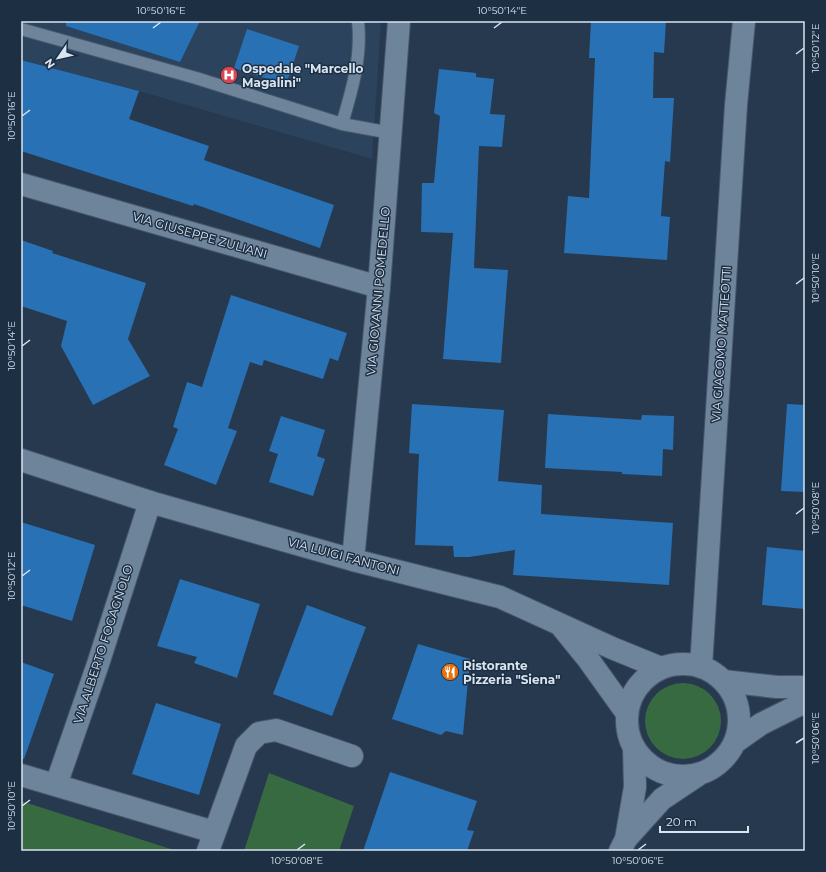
<svg xmlns="http://www.w3.org/2000/svg" width="826" height="872" font-family="Montserrat,sans-serif">
	<style>
		.built { fill: #2b435d }
		.green { fill: #376a40 }
		.building { fill: #2971b5 }
		.lines { fill: none; stroke-linecap: round; stroke-linejoin: round }
		.service-casing { stroke: #475768; stroke-width: 14 }
		.minor-casing { stroke: #475768; stroke-width: 24 }
		.tertiary-casing { stroke: #475768; stroke-width: 24 }
		.secondary-casing { stroke: #475768; stroke-width: 24 }
		.service { stroke: #6e849b; stroke-width: 12 }
		.minor { stroke: #6e849b; stroke-width: 22 }
		.tertiary { stroke: #6e849b; stroke-width: 22 }
		.secondary { stroke: #6e849b; stroke-width: 22 }
		.ticks { fill: none; stroke: #d9e4f1; stroke-width: 1.5 }
		.labels { text-anchor: middle; dominant-baseline: central; stroke-width: 3; stroke-linejoin: round; paint-order: stroke }
		.poi-label { font-size: 12px; font-weight: bold; fill: #d9e4f1; stroke: #1c2f43; text-anchor: start }
		.street-label { font-size: 12px; fill: #d9e4f1; stroke: #1c2f43 }
		.neatline { fill: none; stroke: #d9e4f1; stroke-width: 1.5 }
		.ticks-label { font-size: 10px; text-anchor: middle; fill: #d9e4f1 }
	</style>
	<rect width="100%" height="100%" fill="#26394e"/>
	<path class="built" d="M21 21H381L372 159 139 91 21 60Z"/>
	<path class="green" d="M645 721a38 38 0 1 1 76 0a38 38 0 1 1-76 0Z
		M269 773 354 806 339 851H244Z
		M21 801 177 851H21Z"/>
	<path class="building" d="M66 21H200L180 62 66 26Z
		M591 21H666L664 53 654 52 653 98H674L670 162 665 161 661 216 670 217 667 260 564 253 568 196 589 198 595 58H589Z
		M247 29 299 46 286 85 234 68Z
		M21 60 139 91 129 119 209 146 204 160 334 205 320 248 194 204 193 206 21 151Z
		M439 69 476 73V77L494 79 490 114 505 115 502 147 479 146 474 268 508 270 501 363 443 359 453 233 421 232 422 183H434L440 116 434 113Z
		M21 240 53 251 52 253 146 283 128 339 150 376 93 405 61 346 67 321 21 306Z
		M231 295 347 333 338 361 330 358 323 379 264 360 262 366 250 362 228 428 237 431 216 485 164 465 178 429 173 427 187 382 202 387Z
		M412 404 504 410 498 481 542 485 541 514 673 523 669 585 513 575 515 550 469 557H454L453 546 415 545 419 454 409 453Z
		M787 404 805 405V492L781 491Z
		M548 414 641 420 642 415 674 416 673 450 663 449 662 476 622 474V472L545 468Z
		M281 416 325 430 317 456 325 459 313 496 269 482 278 454 269 451Z
		M21 522 95 545 72 621 21 605Z
		M767 547 805 551V609L762 605Z
		M180 579 260 604 237 678 194 663 197 657 157 646Z
		M307 605 366 627 332 716 273 694Z
		M418 644 470 659 463 735 446 731 441 735 392 719Z
		M21 662 54 674 24 759 21 758Z
		M156 703 221 724 199 795 132 774Z
		M390 772 477 801 467 830 474 831 467 851H363Z"/>
	<g class="lines">
		<defs>
			<path id="service" d="M358 21C362 57 352 90 342 124L391 133
				M21 29 196 78 342 124"/>
			<path id="minor" d="M21 184 379 287
				M701 667 736 105 744 21
				M21 775 214 832
				M56 785 98 664 150 502
				M208 851 246 746 259 733 276 730 352 756"/>
			<path id="tertiary" d="M21 460 150 502 353 560 500 597 612 648 661 668
				M353 560 379 287 399 21
				M562 627 588 659 626 712"/>
			<path id="secondary" d="M627 720a56 56 0 1 1 112 0a56 56 0 1 1-112 0Z
				M723 681 777 687H805
				M734 743 761 724 805 702
				M626 839 635 787 634 748
				M620 851 626 839 662 799 698 775"/>
		</defs>
		<use href="#service" class="service-casing"/>
		<use href="#minor" class="minor-casing"/>
		<use href="#tertiary" class="tertiary-casing"/>
		<use href="#secondary" class="secondary-casing"/>
		<use href="#service" class="service"/>
		<use href="#minor" class="minor"/>
		<use href="#tertiary" class="tertiary"/>
		<use href="#secondary" class="secondary"/>
	</g>
	<path class="ticks" d="M153 28 161 22M494 28 502 22M796 54 804 48M22 116 30 110M796 284 804 278M22 346 30 340M796 514 804 508M22 576 30 570M796 743 804 738M22 806 30 800M297 850 305 844M638 850 646 844"/>
	<defs>
		<symbol id="hospital-disc" viewBox="-11 -11 22 22"><circle r="9.5" fill="#e0444e" stroke="#1c2f43"/><path d="M-5-5h3v3.5h4V-5h3V5h-3V1.5h-4V5h-3Z" fill="#fff"/></symbol>
		<symbol id="restaurant-disc" viewBox="-11 -11 22 22"><circle r="9.5" fill="#e8710a" stroke="#1c2f43"/><path d="M-5-6h1v4h1v-4h1v4h1v-4h1v5L-1.5 .5V6h-2V.5L-5-1ZM5-6V6H3V1.5H1.5Q1.5-4 5-6Z" fill="#fff"/></symbol>
	</defs>
	<g fill-rule="evenodd">
		<use href="#hospital-disc" x="219" y="65" width="20" height="20"/>
		<use href="#restaurant-disc" x="440" y="662" width="20" height="20"/>
	</g>
	<g class="labels">
		<g class="poi-label">
			<text x="242" y="68">Ospedale "Marcello<tspan x="242" dy="14">Magalini"</tspan></text>
			<text x="463" y="665">Ristorante<tspan x="463" dy="14">Pizzeria "Siena"</tspan></text>
		</g>
		<g class="street-label">
			<text transform="translate(200 235) rotate(16)">VIA GIUSEPPE ZULIANI</text>
			<text transform="translate(378 291) rotate(-85)">VIA GIOVANNI POMEDELLO</text>
			<text transform="translate(721 344) rotate(-86)">VIA GIACOMO MATTEOTTI</text>
			<text transform="translate(344 556) rotate(15)">VIA LUIGI FANTONI</text>
			<text transform="translate(103 644) rotate(-72)">VIA ALBERTO FOGAGNOLO</text>
		</g>
	</g>
	<rect width="826" height="872" fill="none" stroke="#1c2f43" stroke-width="44"/>
	<g transform="translate(58 58) rotate(236)" stroke="#1c2f43" stroke-width="3" paint-order="stroke">
	<path d="M0-3L7 15L0 10L-7 15Z" fill="#d9e4f1"/>
	<text y="-6" font-size="11" font-weight="bold" text-anchor="middle" fill="#d9e4f1">N</text>
	</g>
	<path d="M660 826v6h88v-6" fill="none" stroke="#d9e4f1" stroke-width="2"/>
	<text x="666" y="826" font-size="12" fill="#d9e4f1" stroke="#1c2f43" stroke-width="3" paint-order="stroke">20 m</text>
	<rect x="22" y="22" width="782" height="828" class="neatline"/>
	<g class="ticks-label">
		<text x="161" y="14">10°50'16"E</text>
		<text x="502" y="14">10°50'14"E</text>
		<text transform="translate(815 48) rotate(-90)" y="4">10°50'12"E</text>
		<text transform="translate(11 116) rotate(-90)" y="4">10°50'16"E</text>
		<text transform="translate(815 278) rotate(-90)" y="4">10°50'10"E</text>
		<text transform="translate(11 346) rotate(-90)" y="4">10°50'14"E</text>
		<text transform="translate(815 508) rotate(-90)" y="4">10°50'08"E</text>
		<text transform="translate(11 576) rotate(-90)" y="4">10°50'12"E</text>
		<text transform="translate(815 738) rotate(-90)" y="4">10°50'06"E</text>
		<text transform="translate(11 806) rotate(-90)" y="4">10°50'10"E</text>
		<text x="297" y="864">10°50'08"E</text>
		<text x="638" y="864">10°50'06"E</text>
	</g>
</svg>
